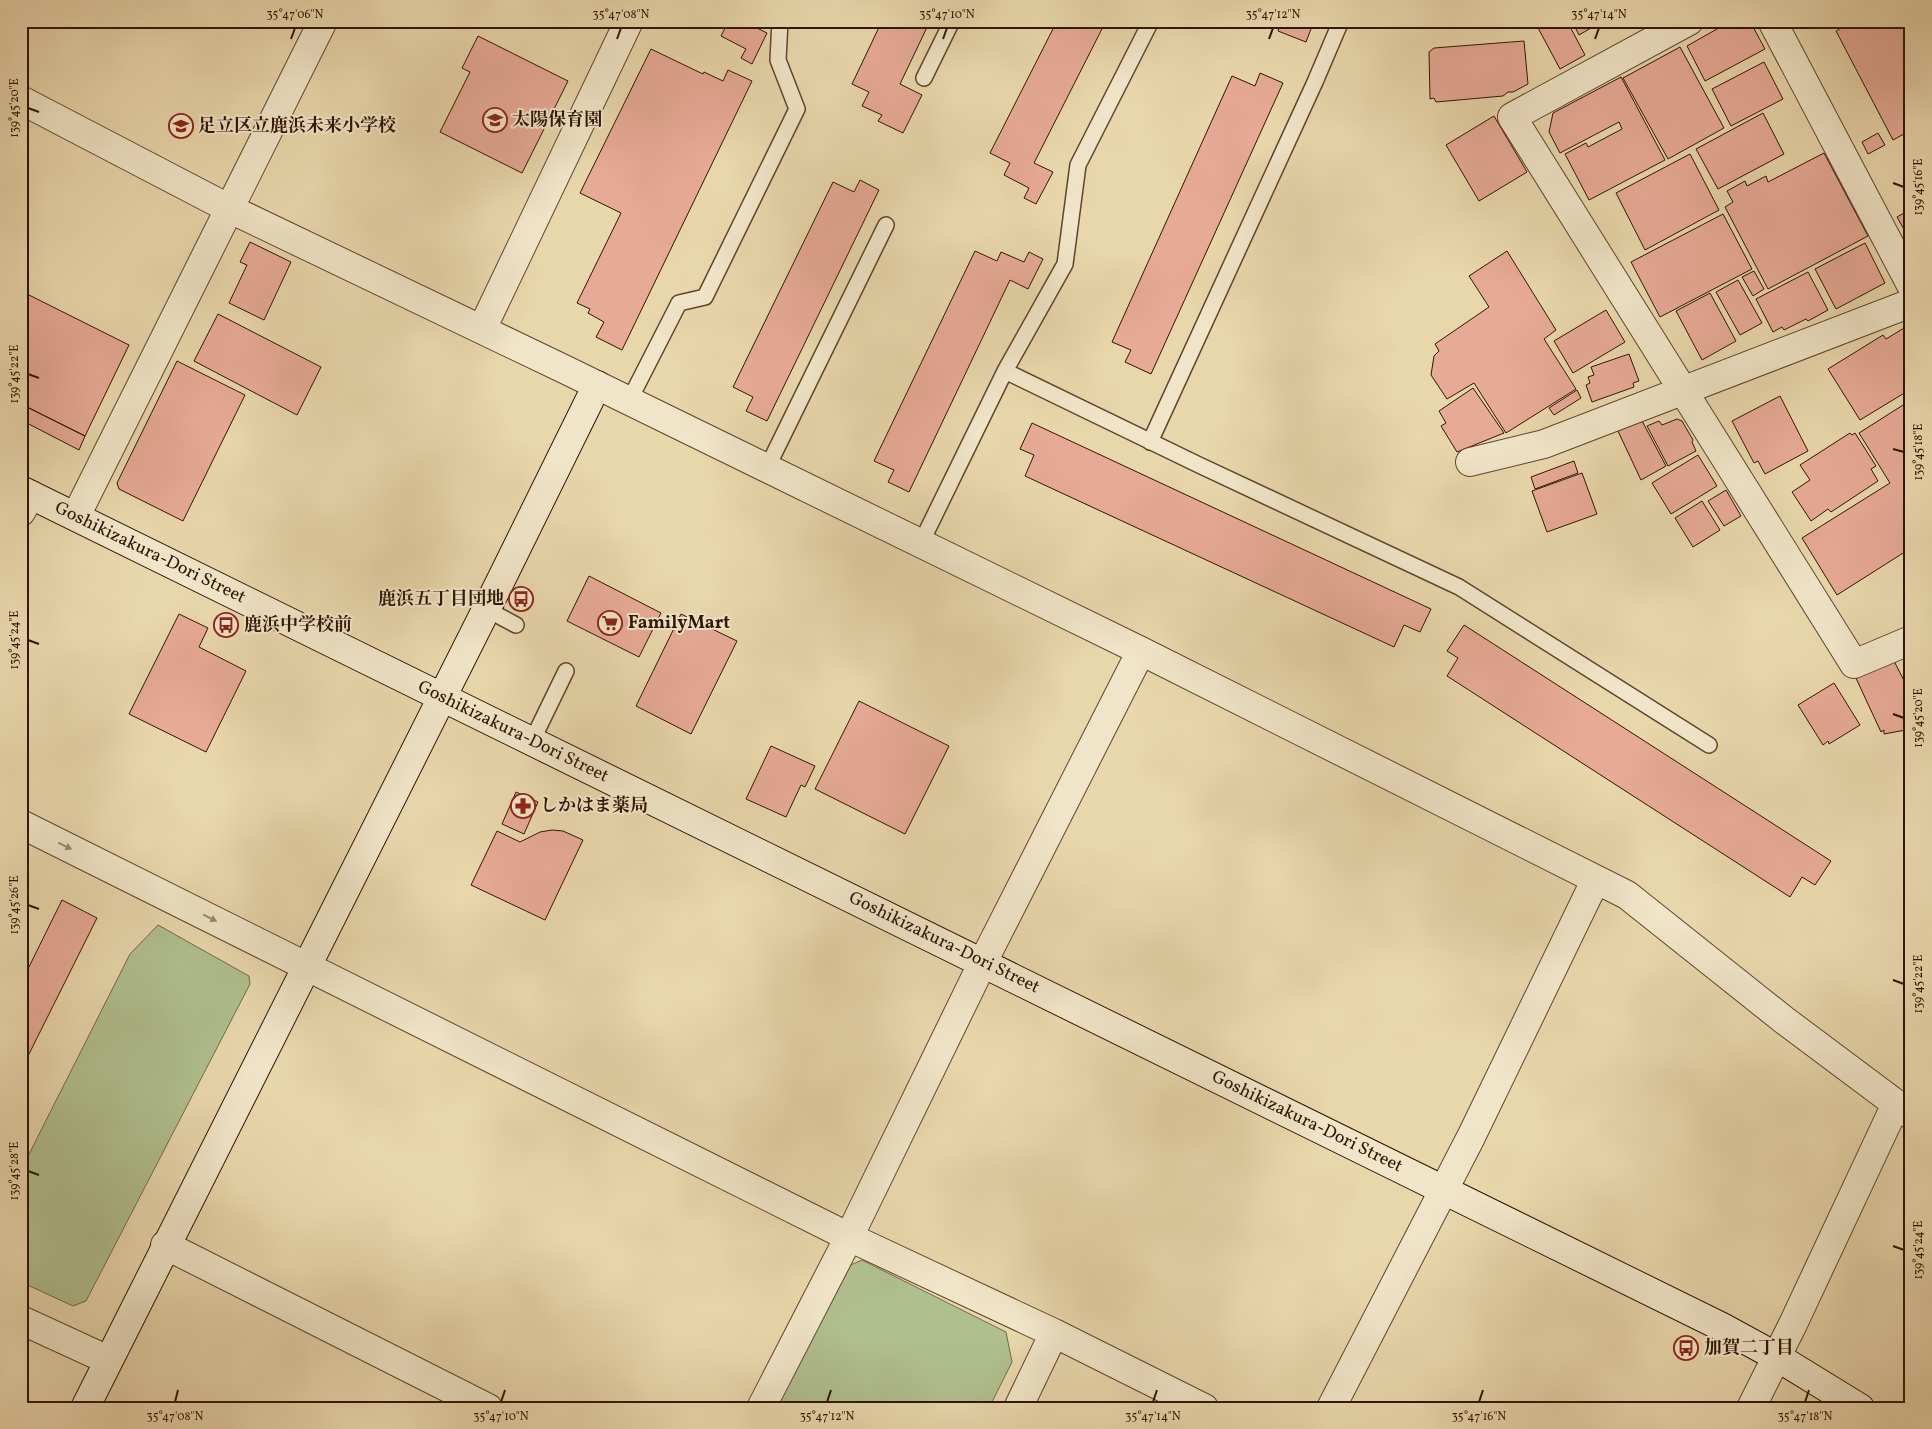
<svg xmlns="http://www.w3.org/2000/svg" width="1932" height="1429" font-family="Vollkorn,'Noto Serif JP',serif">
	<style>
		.green { fill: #b0bf8e; stroke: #706a48 }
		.building { fill: #e7aa96; stroke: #301503 }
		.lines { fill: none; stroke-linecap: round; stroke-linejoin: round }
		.lane-casing { stroke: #5e462d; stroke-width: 18 }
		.street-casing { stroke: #5e462d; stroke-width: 30 }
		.secondary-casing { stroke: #301503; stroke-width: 30 }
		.lane { stroke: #f1e5c9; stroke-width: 15 }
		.street { stroke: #f1e5c9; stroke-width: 28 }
		.secondary { stroke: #f1e5c9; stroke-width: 28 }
		.oneway { fill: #9a8770 }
		.ticks { fill: none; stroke: #301503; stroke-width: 2 }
		.labels { text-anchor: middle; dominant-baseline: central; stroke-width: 4; stroke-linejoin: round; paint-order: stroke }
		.poi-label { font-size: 18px; font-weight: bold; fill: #301503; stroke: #f1e5c9; text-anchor: start }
		.street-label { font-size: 18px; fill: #301503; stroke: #f1e5c9 }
		.neatline { fill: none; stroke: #301503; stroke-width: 2 }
		.ticks-label { font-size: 12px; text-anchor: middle; fill: #301503 }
	</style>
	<rect width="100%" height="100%" fill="#e9d7ac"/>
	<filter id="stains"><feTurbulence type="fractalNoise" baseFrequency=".004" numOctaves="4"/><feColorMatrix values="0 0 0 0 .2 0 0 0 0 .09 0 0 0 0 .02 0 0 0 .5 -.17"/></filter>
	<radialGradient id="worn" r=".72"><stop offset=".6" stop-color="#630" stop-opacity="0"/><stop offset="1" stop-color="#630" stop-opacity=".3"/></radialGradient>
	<path class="green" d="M158 925 249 976 250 984 86 1301 73 1306 21 1282V1170L130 954Z
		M862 1260 1006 1332 1012 1362 989 1408H775L846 1267Z"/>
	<path class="building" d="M717 21H753L751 25 767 33 752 64 741 58 746 49 721 36 726 26Z
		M882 21H930L900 84 922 95 903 133 878 121 882 115 862 106 869 92 852 84Z
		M1057 21H1106L1034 163 1053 172 1036 204 1024 198 1029 188 1004 175 1010 163 990 153Z
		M1281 21H1314L1306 42 1278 31Z
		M1545 21H1567L1585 55 1560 69 1537 26Z
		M1572 21H1603L1579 35Z
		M1731 21H1740L1752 25 1765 49 1705 81 1687 46Z
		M1854 21H1906L1911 31V130L1893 140 1836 31Z
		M478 36 568 81 522 173 440 132 470 72 462 68Z
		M1524 41 1528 84 1513 92H1508L1503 96 1436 102 1434 98 1430 99 1429 52 1434 48Z
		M1680 47 1724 128 1668 159 1623 78Z
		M651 49 703 74 704 72 723 81 728 70 752 81 622 350 596 337 604 322 588 313 590 309 577 303 621 213 580 193Z
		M1764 62 1783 99 1731 126 1712 89Z
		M1260 73 1283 83 1151 374 1125 362 1131 350 1112 342 1232 76 1255 86Z
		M1621 77 1665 160 1589 200 1565 154 1586 143 1588 147 1622 129 1619 122 1560 153 1549 132 1553 113Z
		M1763 113 1784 154 1718 189 1696 149Z
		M1494 116 1527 172 1479 201 1446 145Z
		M1878 133 1885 145 1868 154 1862 142Z
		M1824 153 1868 236 1768 289 1725 207 1733 202 1727 191 1745 181 1747 186 1766 176 1768 182Z
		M1690 154 1719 210 1645 250 1616 193Z
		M860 180 879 190 767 421 746 411 753 397 733 387 833 182 854 192Z
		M1911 209V231L1906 233 1897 217Z
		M1723 214 1752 269 1660 317 1631 262Z
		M250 242 291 262 264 320 229 303 247 265 240 262Z
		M1865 243 1885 283 1836 309 1815 269Z
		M975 251 997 261 1001 252 1024 262 1029 252 1043 259 1028 289 1010 280 909 492 888 482 894 470 874 461Z
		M1507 251 1556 330 1544 339 1576 389 1506 433 1474 383 1447 399 1431 375 1434 356 1439 351 1435 344 1489 307 1469 276Z
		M1754 271 1764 289 1753 296 1742 277Z
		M1808 272 1828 310 1808 321 1806 319 1784 330 1782 327 1773 332 1756 299Z
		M1738 280 1762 323 1740 335 1716 292Z
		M21 291 129 345 85 436 21 404Z
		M1710 293 1736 341 1702 360 1676 311Z
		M1606 310 1625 342 1573 373 1554 341Z
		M218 314 321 367 297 415 194 361Z
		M1904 328 1911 339V389L1860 420 1828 369 1883 335 1886 339Z
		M1629 354 1639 381 1633 383 1634 387 1592 402 1586 385 1590 383 1588 377 1594 375 1591 367Z
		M177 361 245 395 183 521 119 489 117 483Z
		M1473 388 1504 433 1457 452 1441 426 1446 423 1439 411Z
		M1577 390 1581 398 1554 415 1549 408Z
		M1780 396 1808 451 1765 474 1758 461 1754 463 1732 421Z
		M1911 400V548L1837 595 1802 538 1890 483 1859 433Z
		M21 404 85 436 79 450 21 420Z
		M1641 419 1666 466 1641 480 1617 429Z
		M1677 419 1682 421 1693 440 1692 442 1696 451 1668 466 1647 426 1659 421 1662 425Z
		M1032 423 1431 609 1420 632 1404 625 1394 647 1025 476 1034 455 1020 449Z
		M1850 433 1852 435 1855 433 1876 466 1871 469 1878 481 1831 512 1828 509 1811 521 1792 492 1810 480 1800 465Z
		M1698 455 1717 486 1671 514 1652 483Z
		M1574 461 1578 473 1535 489 1531 477Z
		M1582 473 1597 514 1547 532 1532 491Z
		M1726 490 1741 516 1724 526 1708 501Z
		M1702 501 1720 530 1693 547 1675 518Z
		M589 576 661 613 639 657 567 621Z
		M179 614 208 628 199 647 246 671 206 752 129 714Z
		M681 614 737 641 691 734 636 706Z
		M1464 625 1831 861 1815 885 1802 877 1790 897 1447 676 1458 658 1447 651Z
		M1894 661 1911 694V729L1884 734V730L1881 732 1855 676Z
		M1834 683 1860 725 1829 744 1828 741 1823 745 1798 705Z
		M859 701 949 746 905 834 815 789Z
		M771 746 815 766 805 787 801 785 786 817 746 799Z
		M516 792 538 802 524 834 502 824Z
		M552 830 563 831 583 840 545 920 471 885 497 831 520 842 540 832Z
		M62 900 97 918 21 1070V983Z"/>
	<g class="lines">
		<defs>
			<path id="lane" d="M924 78 952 21
				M1005 371 1199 465 1459 587 1709 745
				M629 401 679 303 705 297 797 109 778 60 780 21
				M1150 442 1315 82 1341 21
				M767 468 886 225
				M921 543 1005 371 1065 264 1078 165 1151 21
				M486 609 516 625
				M532 741 566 671"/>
			<path id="street" d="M1689 21 1512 117 1854 664 1911 640
				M1772 21 1911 285
				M21 100 228 208 566 370 1141 651 1627 895 1784 1020 1911 1115
				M482 329 629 21
				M1470 462 1544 444 1911 303
				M21 512 31 495
				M76 516 323 21
				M21 824 849 1237 1054 1333 1204 1408
				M165 1245 488 1408
				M21 1320 108 1360
				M761 1408 849 1237 983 962 1141 651
				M1018 1408 1054 1333
				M1331 1408 1471 1137 1595 881
				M1751 1408 1793 1324 1896 1104"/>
			<path id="secondary" d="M21 490 1722 1327 1777 1357 1860 1408
				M85 1408 497 588 597 385"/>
		</defs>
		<use href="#lane" class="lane-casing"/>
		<use href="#street" class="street-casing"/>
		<use href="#secondary" class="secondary-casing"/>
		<use href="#lane" class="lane"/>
		<use href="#street" class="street"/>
		<use href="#secondary" class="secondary"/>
	</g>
	<defs><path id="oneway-solid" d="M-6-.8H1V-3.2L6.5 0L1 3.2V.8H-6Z" transform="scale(1.25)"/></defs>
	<g class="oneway">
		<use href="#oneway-solid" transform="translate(65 846) rotate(26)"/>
		<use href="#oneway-solid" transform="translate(210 918) rotate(26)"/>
	</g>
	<path class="ticks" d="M291 39 295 28M617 39 621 28M943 39 947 28M1269 39 1273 28M1595 39 1599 28M28 108 39 112M1893 183 1904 187M28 374 39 378M1893 449 1904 452M28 640 39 644M1893 714 1904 718M28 905 39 909M1893 980 1904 984M28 1171 39 1175M1893 1246 1904 1250M175 1402 178 1390M501 1402 505 1390M827 1402 831 1390M1153 1402 1157 1390M1479 1402 1483 1390M1805 1402 1809 1390"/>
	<defs>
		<symbol id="school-ring" viewBox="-11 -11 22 22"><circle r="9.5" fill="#f1e5c9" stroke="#8f2418" stroke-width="1.5"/><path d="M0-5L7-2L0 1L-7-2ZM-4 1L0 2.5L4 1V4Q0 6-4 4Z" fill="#8f2418"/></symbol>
		<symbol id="bus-ring" viewBox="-11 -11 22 22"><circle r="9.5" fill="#f1e5c9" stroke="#8f2418" stroke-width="1.5"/><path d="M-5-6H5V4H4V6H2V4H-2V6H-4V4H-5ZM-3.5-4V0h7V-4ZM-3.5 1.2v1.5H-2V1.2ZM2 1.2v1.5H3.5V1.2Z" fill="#8f2418"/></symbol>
		<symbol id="supermarket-ring" viewBox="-11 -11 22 22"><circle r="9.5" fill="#f1e5c9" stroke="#8f2418" stroke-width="1.5"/><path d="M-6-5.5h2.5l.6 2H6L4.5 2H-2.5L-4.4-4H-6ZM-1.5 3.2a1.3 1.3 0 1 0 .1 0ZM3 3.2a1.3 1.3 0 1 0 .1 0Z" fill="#8f2418"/></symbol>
		<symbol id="pharmacy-ring" viewBox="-11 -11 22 22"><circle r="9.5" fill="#f1e5c9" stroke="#8f2418" stroke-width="1.5"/><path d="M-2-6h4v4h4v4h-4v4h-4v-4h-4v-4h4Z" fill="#8f2418"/></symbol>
	</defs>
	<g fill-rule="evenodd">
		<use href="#school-ring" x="481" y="106" width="28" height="28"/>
		<use href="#school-ring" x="167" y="112" width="28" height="28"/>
		<use href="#bus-ring" x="507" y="585" width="28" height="28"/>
		<use href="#supermarket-ring" x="596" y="609" width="28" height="28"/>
		<use href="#bus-ring" x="212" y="611" width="28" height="28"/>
		<use href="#pharmacy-ring" x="509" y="792" width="28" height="28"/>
		<use href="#bus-ring" x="1672" y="1334" width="28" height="28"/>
	</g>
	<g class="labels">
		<g class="poi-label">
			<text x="512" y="120">太陽保育園</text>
			<text x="198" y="126">足立区立鹿浜未来小学校</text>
			<text x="504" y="599" text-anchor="end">鹿浜五丁目団地</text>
			<text x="628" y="623">FamilyMart</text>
			<text x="244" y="625">鹿浜中学校前</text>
			<text x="540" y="806">しかはま薬局</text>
			<text x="1704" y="1348">加賀二丁目</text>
		</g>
		<g class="street-label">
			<text transform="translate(150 553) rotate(26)">Goshikizakura-Dori Street</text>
			<text transform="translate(513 732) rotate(26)">Goshikizakura-Dori Street</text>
			<text transform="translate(944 943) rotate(26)">Goshikizakura-Dori Street</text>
			<text transform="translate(1307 1122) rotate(26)">Goshikizakura-Dori Street</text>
		</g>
	</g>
	<rect width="1932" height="1429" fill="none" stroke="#e9d7ac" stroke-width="55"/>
	<rect x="28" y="28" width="1876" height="1374" class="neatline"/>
	<g class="ticks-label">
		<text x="295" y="18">35°47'06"N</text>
		<text x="621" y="18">35°47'08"N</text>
		<text x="947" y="18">35°47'10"N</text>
		<text x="1273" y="18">35°47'12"N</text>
		<text x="1599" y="18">35°47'14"N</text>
		<text transform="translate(14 108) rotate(-90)" y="4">139°45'20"E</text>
		<text transform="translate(1918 187) rotate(-90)" y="4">139°45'16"E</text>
		<text transform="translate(14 374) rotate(-90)" y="4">139°45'22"E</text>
		<text transform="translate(1918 452) rotate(-90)" y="4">139°45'18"E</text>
		<text transform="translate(14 640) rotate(-90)" y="4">139°45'24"E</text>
		<text transform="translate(1918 718) rotate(-90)" y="4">139°45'20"E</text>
		<text transform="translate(14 905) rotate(-90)" y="4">139°45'26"E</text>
		<text transform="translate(1918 984) rotate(-90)" y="4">139°45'22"E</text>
		<text transform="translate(14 1171) rotate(-90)" y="4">139°45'28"E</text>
		<text transform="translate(1918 1250) rotate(-90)" y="4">139°45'24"E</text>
		<text x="175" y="1420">35°47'08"N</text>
		<text x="501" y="1420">35°47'10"N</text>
		<text x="827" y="1420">35°47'12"N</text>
		<text x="1153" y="1420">35°47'14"N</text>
		<text x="1479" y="1420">35°47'16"N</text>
		<text x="1805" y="1420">35°47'18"N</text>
	</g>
	<rect width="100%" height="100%" filter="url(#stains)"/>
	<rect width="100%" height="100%" fill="url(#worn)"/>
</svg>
